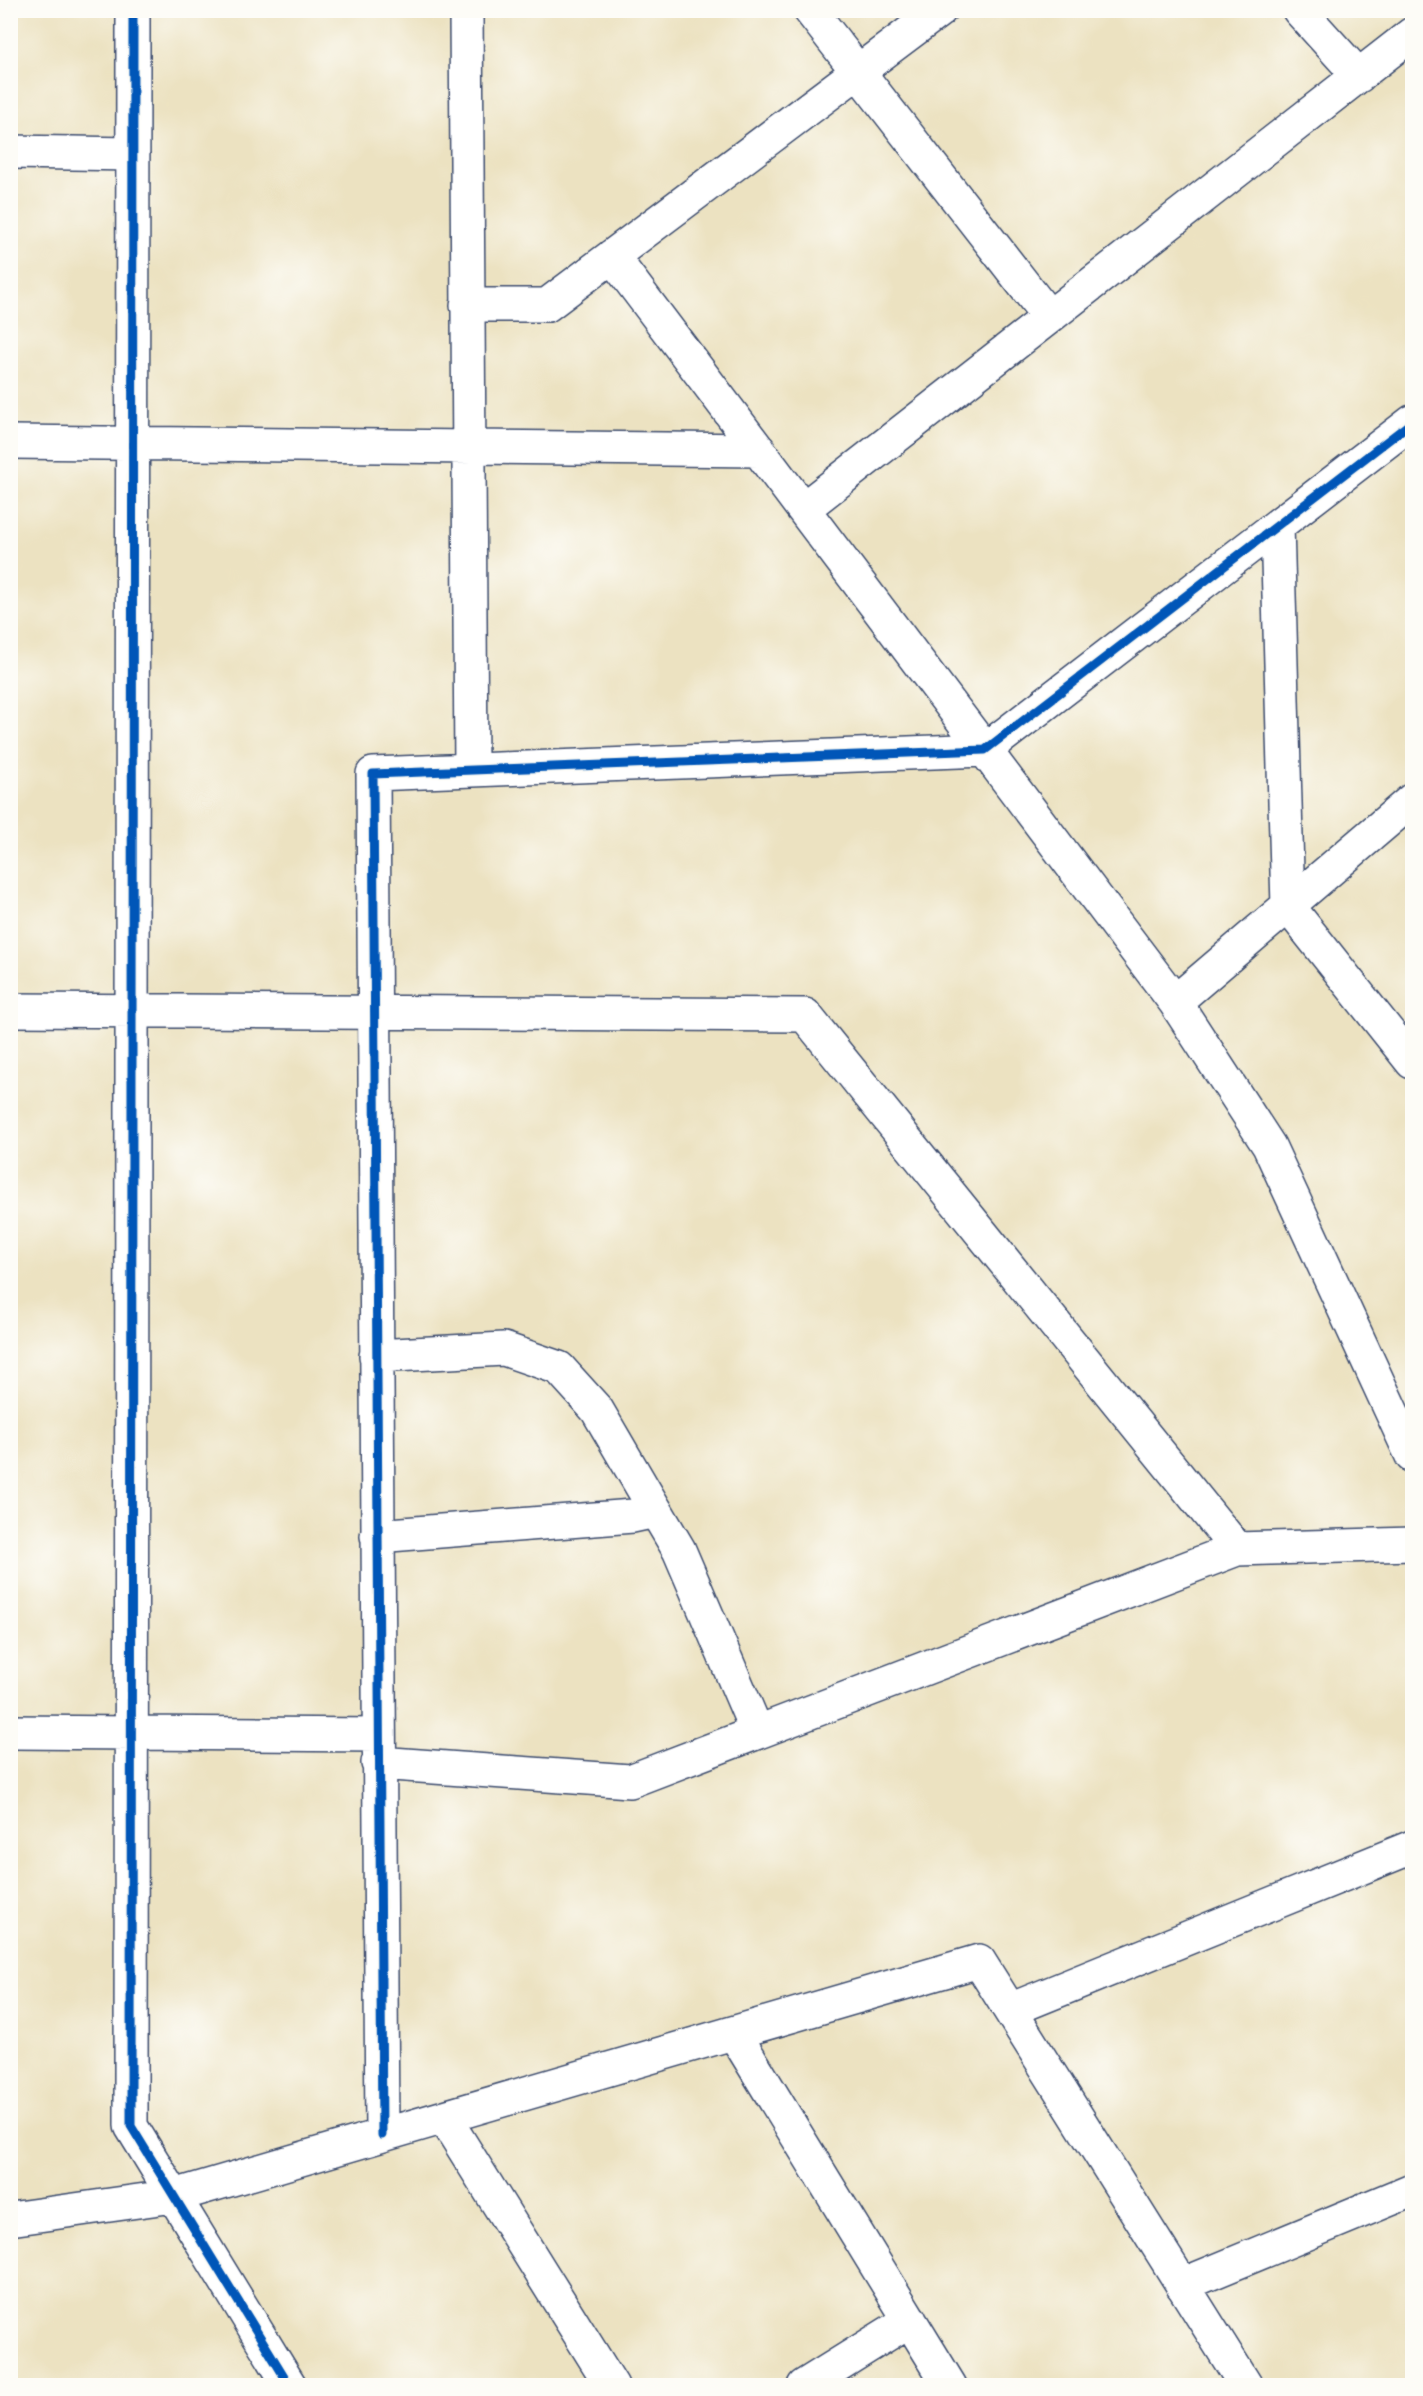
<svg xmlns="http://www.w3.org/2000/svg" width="1423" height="2396" font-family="'Libre Caslon Text',serif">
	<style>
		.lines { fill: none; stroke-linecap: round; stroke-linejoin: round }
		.minor-casing { stroke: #3a4a6d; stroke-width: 36 }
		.minor { stroke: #fff; stroke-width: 33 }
		.cycleway-casing { stroke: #fdfcf7; stroke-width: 13 }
		.cycleway { stroke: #0057b8; stroke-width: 9 }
	</style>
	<rect width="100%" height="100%" fill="#fdfcf7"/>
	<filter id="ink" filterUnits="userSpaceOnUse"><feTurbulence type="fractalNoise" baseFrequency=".0167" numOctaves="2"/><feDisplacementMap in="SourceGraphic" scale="12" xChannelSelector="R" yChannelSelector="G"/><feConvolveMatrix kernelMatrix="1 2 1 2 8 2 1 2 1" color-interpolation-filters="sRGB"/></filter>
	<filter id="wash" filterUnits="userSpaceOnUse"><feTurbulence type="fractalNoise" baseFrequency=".008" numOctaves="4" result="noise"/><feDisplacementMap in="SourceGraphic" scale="24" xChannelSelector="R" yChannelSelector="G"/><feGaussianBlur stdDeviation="1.35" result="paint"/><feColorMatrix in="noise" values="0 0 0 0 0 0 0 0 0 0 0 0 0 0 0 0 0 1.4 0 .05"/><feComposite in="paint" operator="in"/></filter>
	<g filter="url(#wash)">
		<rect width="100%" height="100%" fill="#ece2c1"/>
	</g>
	<g filter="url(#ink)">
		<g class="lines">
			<defs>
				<path id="minor" d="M133 10 131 2126 290 2386
					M466 10 471 770
					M810 10 1049 317
					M1299 10 1359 76
					M10 152 133 154
					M612 256 1175 1002 1269 1146 1412 1456
					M467 305H547L940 10
					M10 442 759 450
					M803 509 1412 34
					M1277 526 1288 906 1412 1062
					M1175 1002 1412 800
					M10 1010 805 1015 1237 1549
					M376 1356 504 1349 559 1368 597 1410 656 1511
					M377 1536 633 1516 656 1511 679 1550 757 1732
					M10 1732 378 1735
					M378 1763 630 1781 1237 1549 1412 1544
					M1010 2010 1412 1847
					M734 2033 950 2386
					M444 2117 612 2386
					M382 2135 373 774 985 750 1412 422
					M10 2219 174 2196 979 1961 1246 2386
					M1182 2285 1412 2190
					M804 2386 910 2320"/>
			</defs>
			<use href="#minor" class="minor-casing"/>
			<use href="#minor" class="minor"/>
			<defs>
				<path id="cycleway" d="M133 10 131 2126 290 2386
					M382 2135 373 774 985 750 1412 422"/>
			</defs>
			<use href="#cycleway" class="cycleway-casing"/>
			<use href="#cycleway" class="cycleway"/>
		</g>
	</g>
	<rect width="1423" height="2396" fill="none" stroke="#fdfcf7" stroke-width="36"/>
</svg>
